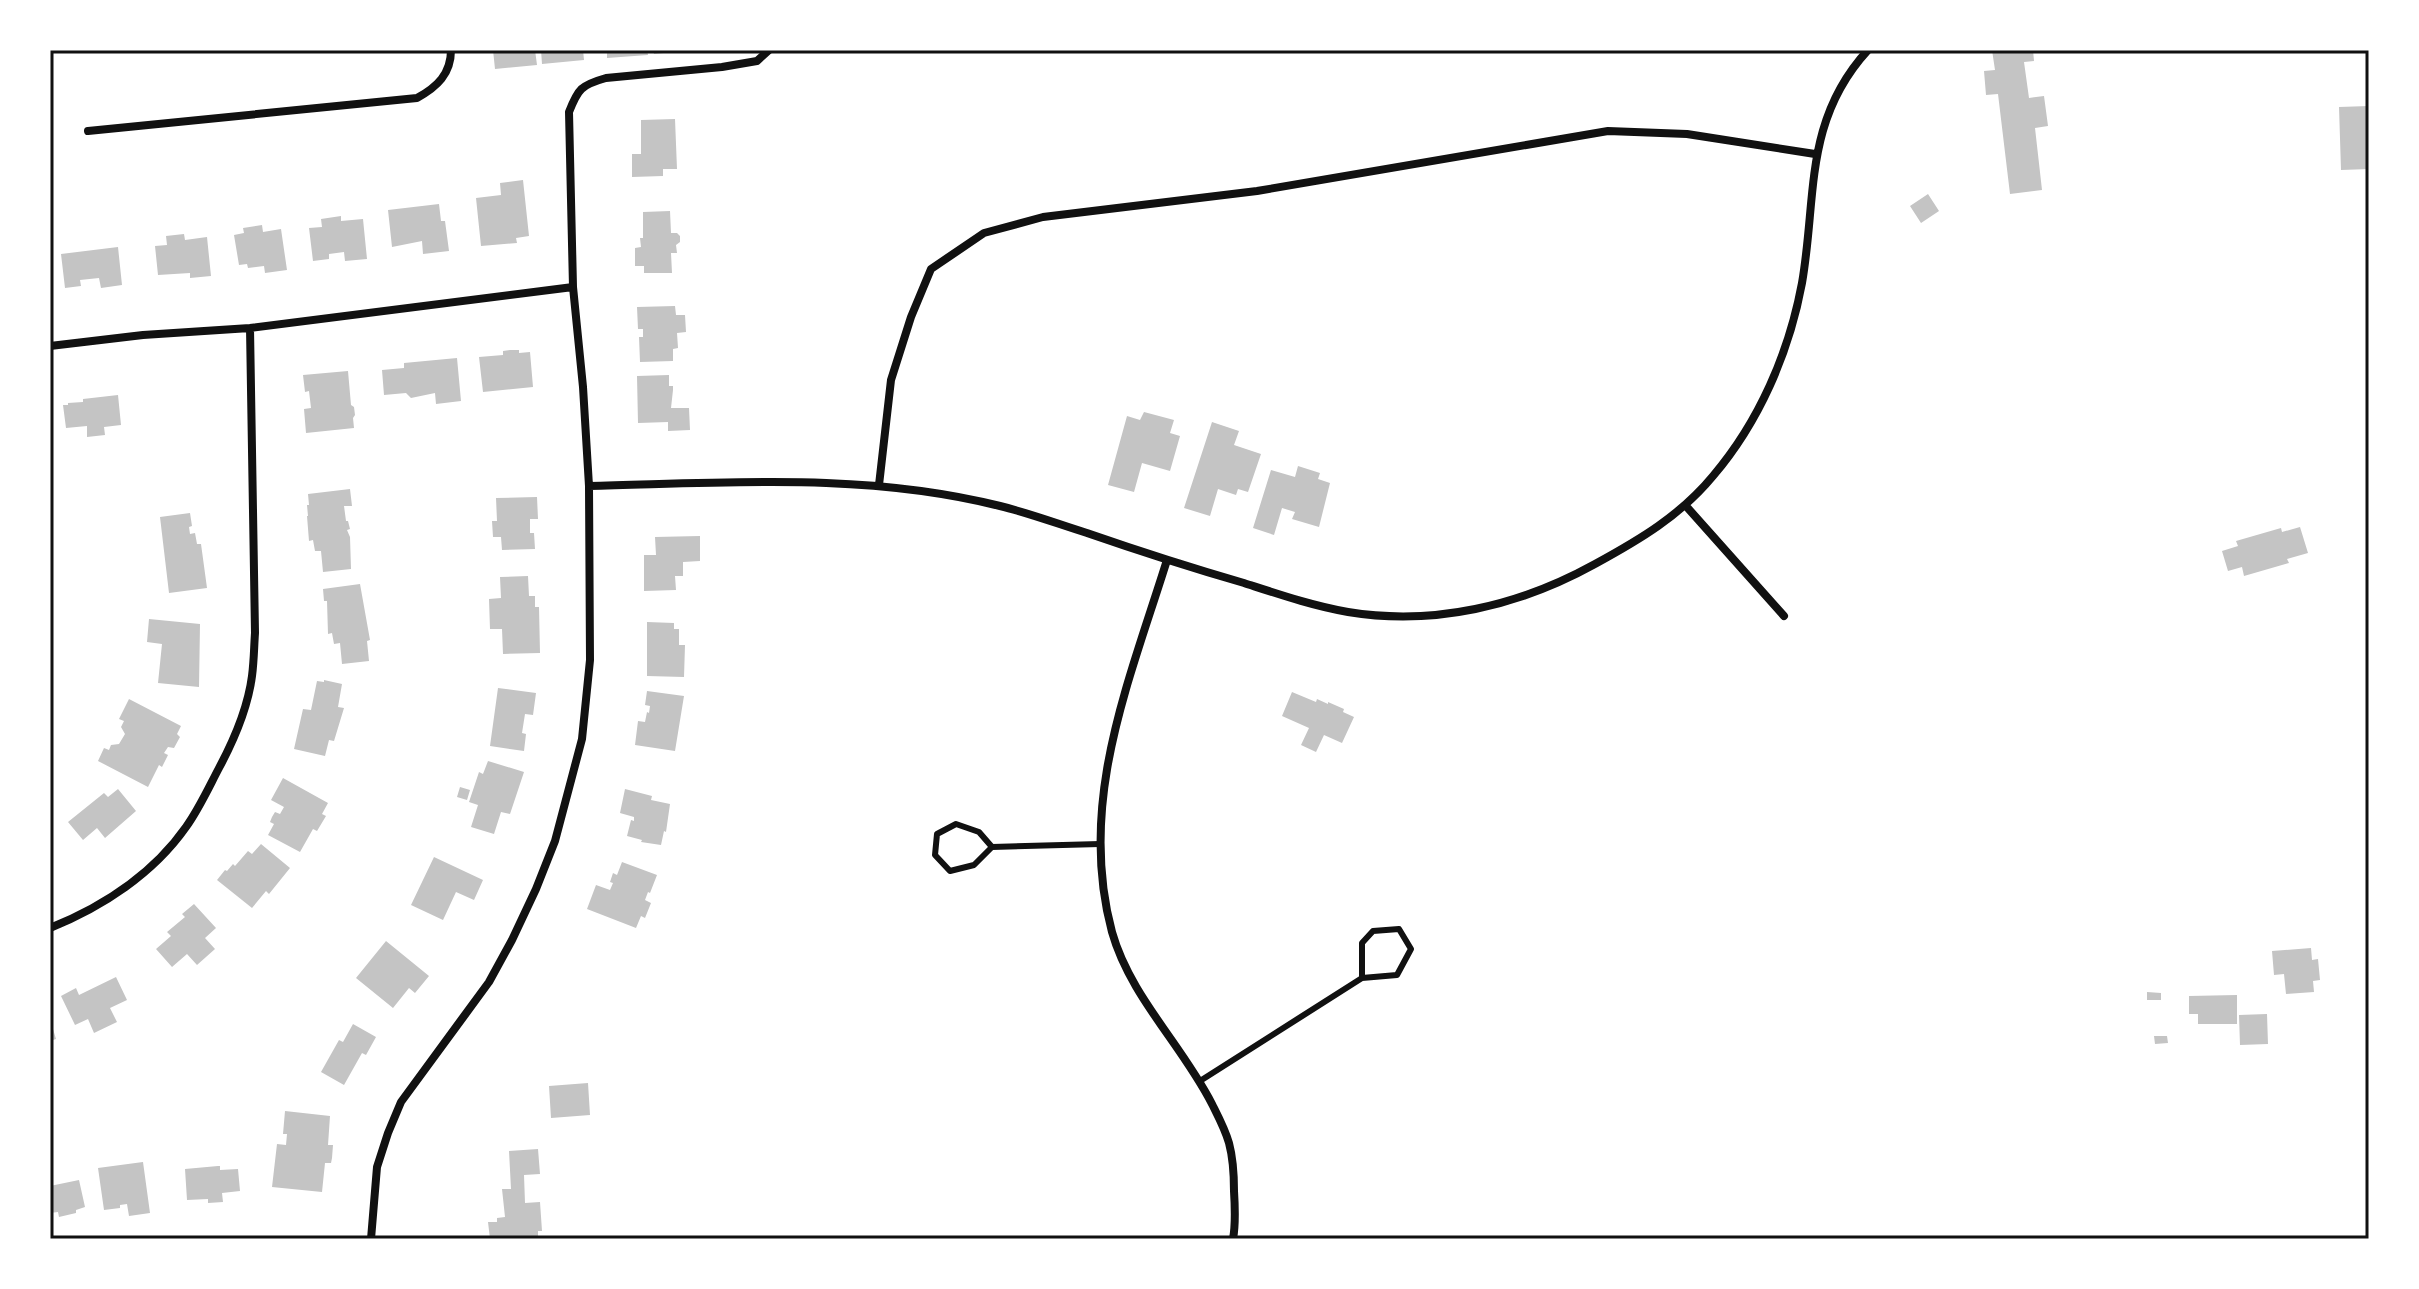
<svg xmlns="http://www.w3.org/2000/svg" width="2419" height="1289" font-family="'Roboto Condensed',sans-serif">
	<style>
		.building { fill: #c4c4c4 }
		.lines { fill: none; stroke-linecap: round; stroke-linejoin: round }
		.service { stroke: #111; stroke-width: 6 }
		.minor { stroke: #111; stroke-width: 8 }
		.neatline { fill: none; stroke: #111; stroke-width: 3 }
	</style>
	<rect width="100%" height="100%" fill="#fff"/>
	<path class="building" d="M493 50H535L537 65 495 69Z
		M541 50H583L584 60 542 64Z
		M607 50H647L648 55 607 58Z
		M653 50H673V52L654 54Z
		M1992 50H2033L2034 61 2024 62 2029 98 2044 96 2048 126 2035 128 2042 190 2010 194 1998 94 1986 95 1984 71 1995 70Z
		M2369 106V169L2341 170 2339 107Z
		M675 119 677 169H663V176L632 177V154H641V120Z
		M523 180 529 236 516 238 517 243 481 246 476 198 501 195 500 183Z
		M1928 194 1939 211 1921 223 1910 206Z
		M439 204 441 221H445L449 251 423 254 422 241 392 247 388 210Z
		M670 211 671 233H677L680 236V242L676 245 677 253H671L672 273H644V266H635V248L641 247 640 238H643V212Z
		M341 216V221L363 219 367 259 345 261 344 252 329 254V259L313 261 309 228 322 227 321 219Z
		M262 225 263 232 281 229 287 270 265 273 264 266 248 268 247 264 239 265 234 235 244 233 243 228Z
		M184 234 185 240 207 237 211 276 190 278V273L158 275 155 246 167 245 166 236Z
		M118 247 122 285 101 288 99 278 80 280 81 286 65 288 61 254Z
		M675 306 676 315H685L686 332 677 333 678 348 673 349V361L640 362 639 337H643V329H638L637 307Z
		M510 350H519V353L530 352 533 387 483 392 479 357 503 355V351Z
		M457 358 461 401 436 404 435 393 411 398 406 393 384 395 382 370 404 368V363Z
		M348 371 351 405 354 407 355 415 353 418 354 428 306 433 304 409 311 408 309 391 305 392 303 375Z
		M669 375V386H673V390L671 408H689L690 430 668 431V422L638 423 637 376Z
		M118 395 121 425 104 427 105 435 87 437V426L66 428 63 405H68V403L83 402V399Z
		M1144 412 1174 420 1170 433 1180 436 1170 471 1142 463 1134 492 1108 485 1127 416 1140 420Z
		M1212 422 1239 431 1234 445 1261 454 1248 492 1238 489 1236 495 1218 489 1210 516 1184 508Z
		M1298 466 1320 473 1318 479 1330 483 1319 527 1292 519 1295 512 1282 508 1274 535 1253 528 1271 470 1295 477Z
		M350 489 352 506H344L346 521H348L350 529 347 530 350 537 351 569 323 572 321 551H315L313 540 309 541 307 516H308L307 505H309L308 494Z
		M537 497 538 519H530V533H534L535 549 502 550 501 537H493L492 521H497L496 498Z
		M190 513 192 526 189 527 190 534 195 533 197 544H201L207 588 169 593 160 517Z
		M2300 527 2308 553 2287 559 2289 563 2244 576 2242 567 2228 571 2222 551 2238 546 2236 541 2281 528 2282 532Z
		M700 536V561L683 562V576H675L676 590 644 591V555H656L655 537Z
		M528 576 529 596H535V607H539L540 653 503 654 502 629H490L489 599 501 598 500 577Z
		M360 584 370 640 367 641 369 661 342 664 340 643 334 644 332 633 328 634 327 601H324L323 589Z
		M149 619 200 624 199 687 158 683 162 644 147 642Z
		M647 622 674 623V629H679V645H685L684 677 647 676Z
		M324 680 342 684 338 707 344 708 334 741 329 740 325 756 294 749 303 709 311 710 317 681 324 682Z
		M498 688 536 693 533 715 525 714 522 733 526 734 524 751 490 746Z
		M647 691 684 696 675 751 635 745 638 721 645 722 647 712 649 713 650 706 645 705Z
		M1292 692 1316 702 1317 699 1328 704V702L1344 709 1343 712 1354 717 1342 743 1324 735 1316 752 1301 745 1309 728 1282 716Z
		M129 699 181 726 177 734 180 737 174 748 168 747 164 753 168 755 162 767 159 765 148 787 98 761 104 748 109 750 111 745 119 744 125 734 121 727 124 721 119 719Z
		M488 761 524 772 510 814 501 812 494 834 471 827 478 805 469 802 479 772 483 774Z
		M283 778 328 803 322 814 326 816 317 831 313 829 300 852 268 835 274 824 270 822 272 817 275 812 280 814 284 807 271 800Z
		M460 787 470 790 467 800 457 797Z
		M118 789 136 811 105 838 97 828 83 840 68 822 104 793 108 797Z
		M625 789 652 796 651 800 670 804 666 832 664 831 661 845 641 842 642 840 627 836 631 820 634 821V817L620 813Z
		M261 844 290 868 269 894 266 891 252 908 217 880 225 870 227 871 233 864 235 866 248 851 252 854Z
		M434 857 483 880 474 900 456 892 443 920 411 905Z
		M622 862 657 875 650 893 648 892 645 900 651 903 645 918 641 916 636 928 587 909 596 885 610 890 613 883 610 882 613 873 617 875Z
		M194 904 216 928 205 938 215 949 197 965 187 954 172 967 156 949 171 936 167 932 185 917 182 914Z
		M386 941 429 976 415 993 409 988 393 1008 356 978Z
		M2311 948 2312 960 2318 959 2320 980 2313 981 2314 992 2286 994 2284 974 2274 975 2272 951Z
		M116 977 127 1000 110 1008 117 1022 94 1033 88 1019 75 1025 61 996 76 988 79 995Z
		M2147 992 2161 993V1000H2147Z
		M2237 995V1024H2198V1014H2189V996Z
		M2267 1014 2268 1044 2240 1045 2239 1015Z
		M50 1019 56 1039 50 1041Z
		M353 1024 376 1037 366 1055 362 1053 344 1085 321 1072 339 1040 343 1042Z
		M2154 1036H2167L2168 1043 2155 1044Z
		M588 1083 590 1115 551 1118 549 1086Z
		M285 1111 330 1116 328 1145H333L332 1158 331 1163H325L322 1192 272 1187 277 1144 286 1145 287 1134H283Z
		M538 1149 540 1174 524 1175 525 1203 540 1202 542 1231H538V1239H490L488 1222H497V1218L505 1217 502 1189H511L509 1151Z
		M143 1162 150 1213 129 1216 127 1204 120 1205V1208L104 1210 98 1168Z
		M218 1166H220V1170L238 1169 240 1191 222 1193 223 1202 208 1203V1199L187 1200 185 1169Z
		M79 1180 85 1207 76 1210V1213L59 1217 58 1212 50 1213V1186Z"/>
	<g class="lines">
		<path class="service" d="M992 847 974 865 950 871 935 855 937 834 956 824 979 832 992 847 1100 844
			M1200 1081 1362 978 1397 975 1411 949 1399 929 1373 931 1362 943V978"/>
		<path class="minor" d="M88 131 417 98C437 87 451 74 451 50
			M50 346 143 335 250 328 573 287
			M879 485 891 380 911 317 931 269 984 233 1043 217 1257 191 1608 131 1687 134 1815 154
			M589 486C726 483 865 472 1000 506 1029 513 1058 524 1087 533 1139 551 1192 568 1244 583 1278 594 1313 606 1348 612 1434 626 1519 606 1595 564 1639 540 1680 516 1713 476 1759 422 1789 353 1802 283 1817 197 1803 121 1868 50
			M1686 506 1784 616
			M1167 560C1129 682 1077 802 1112 932 1130 996 1182 1045 1212 1104 1218 1116 1225 1129 1229 1143 1233 1158 1234 1175 1234 1191 1235 1207 1236 1223 1233 1239
			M50 928C102 907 153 874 186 827 199 809 209 787 219 768 234 740 248 707 252 676 254 661 254 647 255 633L250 328
			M371 1239 377 1167 388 1133 401 1102 489 982 512 940 536 889 555 841 582 739 590 660 589 486 583 387 573 287 569 112C578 89 581 85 606 78L722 67 757 61 769 50"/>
	</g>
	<rect width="2419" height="1289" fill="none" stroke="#ffffff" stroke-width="104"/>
	<rect x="52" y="52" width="2315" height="1185" class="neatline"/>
</svg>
